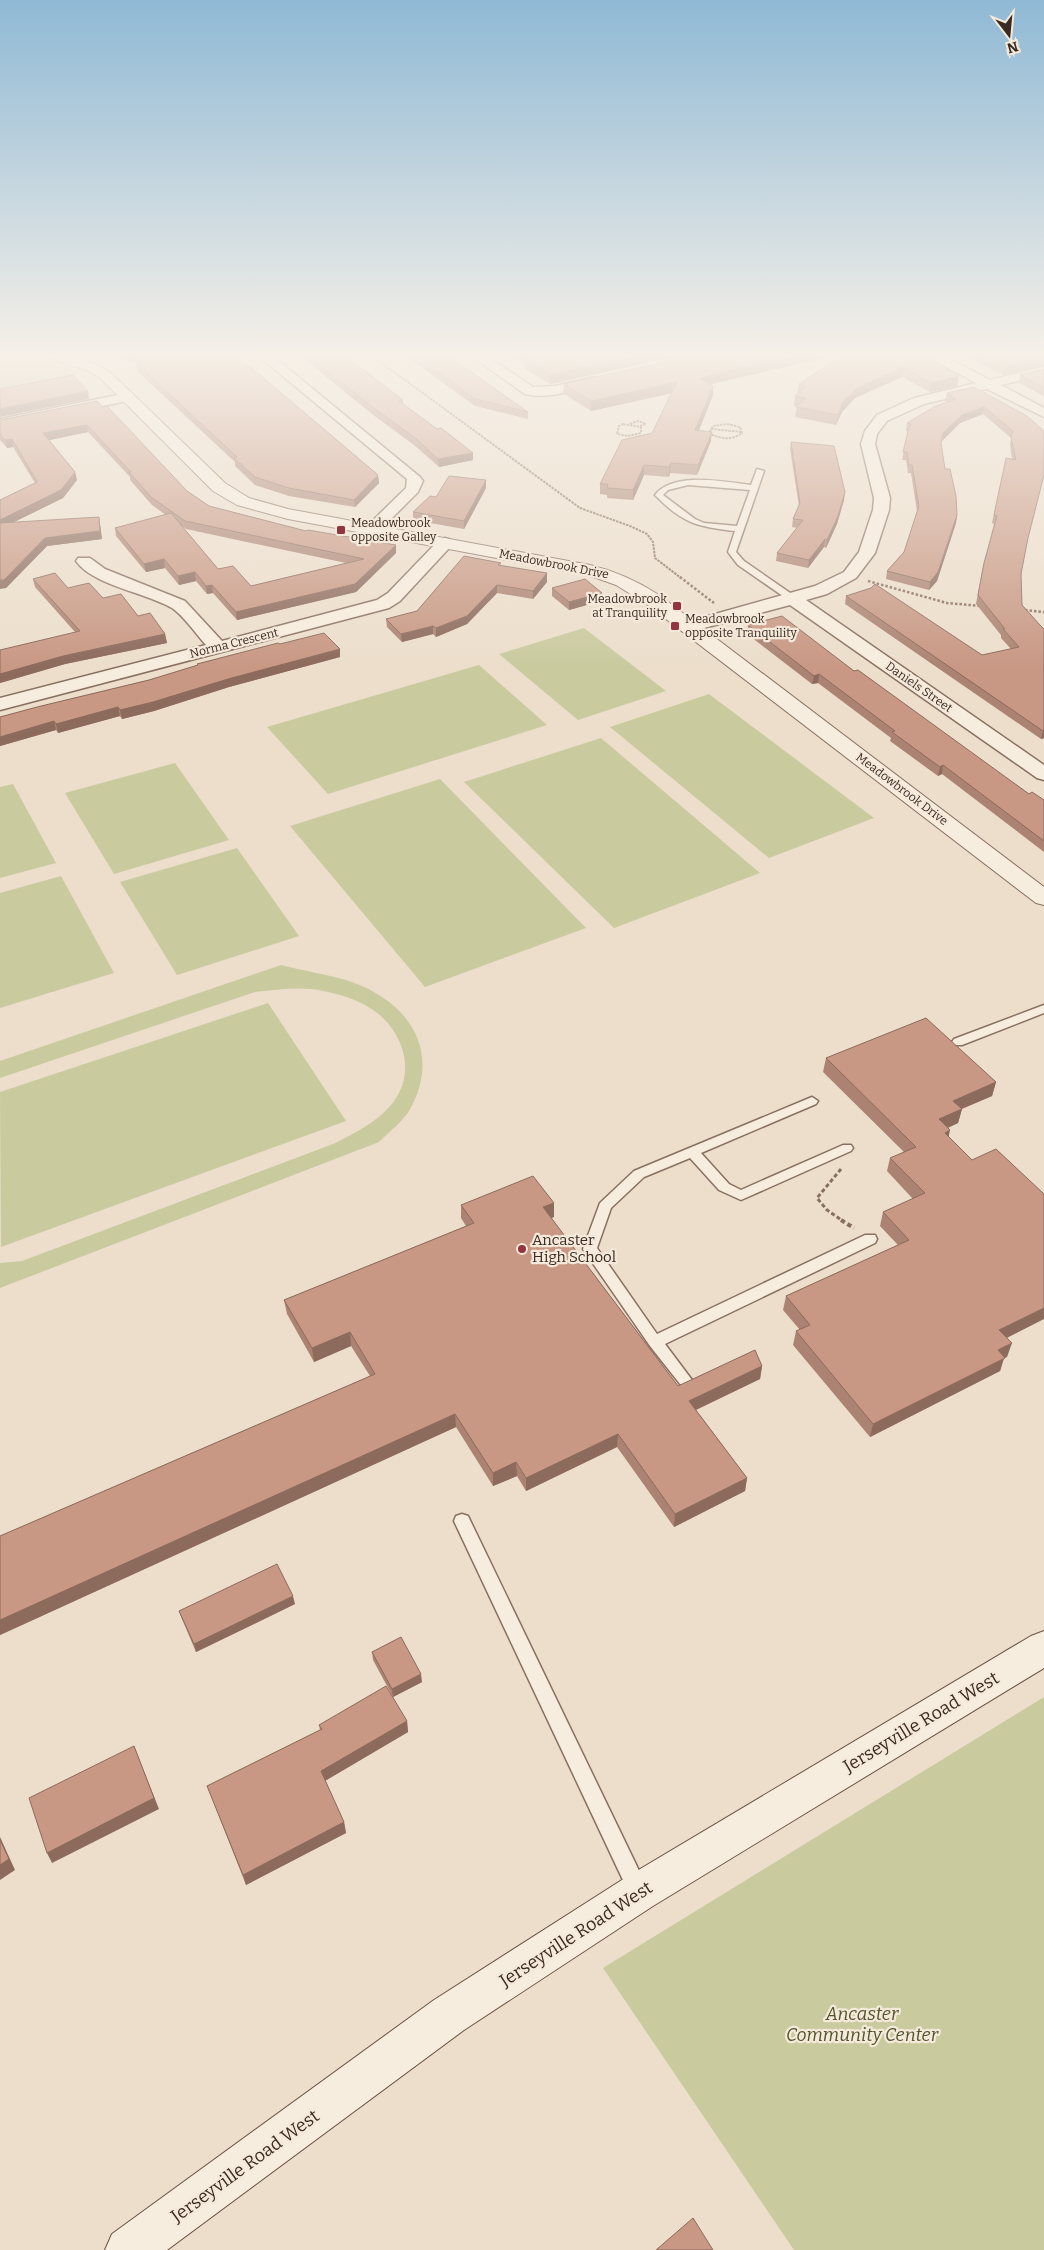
<svg xmlns="http://www.w3.org/2000/svg" width="1044" height="2250" font-family="Bitter,serif">
	<style>
		.green { fill: #caca9f }
		.lines { fill: none; stroke-linecap: round; stroke-linejoin: round }
		.service-casing { stroke: #887060; stroke-width: 3 }
		.minor-casing { stroke: #887060; stroke-width: 3 }
		.tertiary-casing { stroke: #887060; stroke-width: 2 }
		.secondary-casing { stroke: #6a5243; stroke-width: 2 }
		.path-far3 { stroke: #887060; stroke-width: 2; stroke-dasharray: 2.5 1; stroke-linecap: butt }
		.path-far2 { stroke: #887060; stroke-width: 2.5; stroke-dasharray: 2.5 2; stroke-linecap: butt }
		.path-far1 { stroke: #887060; stroke-width: 3; stroke-dasharray: 4 2.5; stroke-linecap: butt }
		.path { stroke: #887060; stroke-width: 4; stroke-dasharray: 4.5 3; stroke-linecap: butt }
		.service { fill: #f7edde; fill-rule: evenodd }
		.minor { fill: #f7edde; fill-rule: evenodd }
		.tertiary { fill: #f7edde; fill-rule: evenodd }
		.secondary { fill: #f7edde; fill-rule: evenodd }
		.wall { fill: #ac8372; fill-rule: evenodd }
		.shaded-wall { fill: #8c6a5c }
		.building { fill: #c89884; stroke: #8c6a5c }
		.poi-dot { fill: #933440; stroke: #f4e9da; stroke-width: 2 }
		.labels { text-anchor: middle; dominant-baseline: central; stroke-width: 4.5; stroke-linejoin: round; paint-order: stroke }
		.far-poi-label { font-size: 12px; fill: #3a2b22; stroke: #f4e9da; text-anchor: start }
		.far-street-label { font-size: 12px; fill: #3a2b22; stroke: #f4e9da }
		.poi-label { font-size: 15px; fill: #3a2b22; stroke: #f4e9da; text-anchor: start }
		.near-street-label { font-size: 18px; fill: #3a2b22; stroke: #f4e9da }
		.near-park-label { font-size: 18px; font-style: italic; fill: #50552a; stroke: #f4e9da }
	</style>
	<rect width="100%" height="100%" fill="#ecdecb"/>
	<path class="green" d="M0 353H17L81 373 0 389Z
		M584 628 666 691 578 720 499 654Z
		M479 665 547 725 328 794 267 727Z
		M709 694 874 818 769 858 610 727Z
		M601 738 760 873 614 928 464 782Z
		M175 763 229 840 114 874 65 793Z
		M440 779 586 928 425 987 290 826Z
		M13 784 56 863 0 878V787Z
		M237 848 299 936 177 975 120 882Z
		M61 876 114 973 0 1008V893Z
		M281 965C303 971 327 974 349 981 409 1001 443 1052 409 1111 402 1122 389 1132 379 1142L0 1288V1263L22 1261 333 1144C357 1132 386 1118 399 1093 415 1062 398 1025 370 1008 356 999 339 994 323 991 301 986 277 990 255 992L0 1078V1061Z
		M268 1003 346 1121 1 1247 0 1092Z
		M1044 1697V2250H794L603 1968Z"/>
	<g class="lines">
		<defs>
			<path id="service" d="M757 469 764 471 736 552 744 561 796 597V601H790L738 565 728 552 735 531C698 527 682 523 655 495 674 471 724 482 751 485ZM688 485 750 490 737 526 704 523 695 519 663 495 668 490Z
				M1044 1005V1013L962 1045H954L952 1042 954 1039Z
				M812 1097 818 1101 816 1104 701 1153 729 1184 741 1190 843 1145H851L853 1148 851 1151 741 1200 719 1190 690 1158 644 1177 611 1208 597 1248 657 1334 865 1235H875L877 1239 875 1243 665 1344 692 1380 690 1384 685 1386 680 1384 650 1346 583 1249 600 1203 634 1171Z
				M462 1514 468 1516 644 1881 646 1888 644 1895 637 1897 630 1895 454 1521 456 1516Z"/>
			<path id="minor" d="M255 353H269L420 477 423 481 418 492 377 533H365L363 530 406 488 407 479Z
				M467 353H482L533 387 555 386 595 377 602 381 600 384C577 389 548 400 525 394Z
				M921 353H938L990 380 1044 367V375L1001 385 1044 408V417L987 389 924 404 887 421 877 434 875 444 890 498 889 510 875 553 856 578 827 594 806 600 1044 765V780L1037 778 790 605 689 632 683 631 680 627 683 623 815 586 844 572 859 552 873 510 874 498 861 444 865 431 877 415 914 398 976 383Z
				M127 393 132 394 134 397 132 400 0 427V419Z
				M445 538 451 540 453 543 451 546 400 601 389 608 0 710V698L206 645C197 635 183 615 172 608 147 593 92 585 76 561L78 558H90L105 569 185 601 222 641 377 600 388 593 439 540Z"/>
			<path id="tertiary" d="M39 353C65 353 88 358 110 372L225 483 249 498 288 509 590 565C615 571 637 581 659 595L1044 887V905L1036 903 645 603 616 585 588 575 288 519 237 505 213 491 100 378 87 370 41 356Z"/>
			<path id="secondary" d="M1044 1631V1668L653 1906 464 2030 167 2250H105L112 2234 434 2000 625 1878 1031 1636Z"/>
		</defs>
		<use href="#service" class="service-casing"/>
		<use href="#minor" class="minor-casing"/>
		<use href="#tertiary" class="tertiary-casing"/>
		<use href="#secondary" class="secondary-casing"/>
		<path class="path-far3" d="M368 353 580 508 630 526 647 534 653 542 655 558 681 578
			M623 424 641 427V433L628 436 617 434 619 426Z
			M630 424 638 421 646 424 640 426
			M727 424 740 427 742 433C731 441 720 439 709 433L713 426Z
			M711 429 742 432"/>
		<path class="path-far2" d="M680 577 714 603
			M868 581 947 603 981 606
			M1025 610 1044 612"/>
		<path class="path-far1" d="M841 1169 817 1198 827 1210 843 1221"/>
		<path class="path" d="M841 1220 854 1228"/>
		<use href="#service" class="service"/>
		<use href="#minor" class="minor"/>
		<use href="#tertiary" class="tertiary"/>
		<use href="#secondary" class="secondary"/>
	</g>
	<path class="wall" d="M117 353H234L378 475 379 483 355 507 289 496 255 485 235 466V462L137 371 136 363 127 361Z
		M297 353H335L342 359 403 400V404L437 429 473 453V460L439 467 414 445 372 414Z
		M402 353H444L528 412V419L475 406Z
		M506 353H692L550 384 524 368V365Z
		M705 353H845L711 384 713 386V395L699 430 711 441 697 475 670 473 669 477 644 475 633 500 607 498V495L600 494V484L652 433 672 393 591 411 563 393 564 384Z
		M846 353 936 364 957 386 930 392 902 377 855 398 842 412 836 425 795 417 797 406H794L795 396 797 394 799 384Z
		M960 353H1044V366L1003 375Z
		M1044 369V396L1019 383 1020 375Z
		M947 393 1027 416V541L1021 574 1022 605 1039 624 1044 629V738L1041 739 845 604 846 596 982 655 1011 649 1001 638V635L976 604 982 571 994 524 992 523 1006 458 1012 459 1010 445 1011 438 983 414 960 423 942 441 941 443 945 469 957 515 956 523 937 581 929 590 886 579 887 571 904 552 917 511 911 473H908L906 460H902L908 431H906L907 423 948 402 945 401Z
		M97 401 187 491 209 506 306 531 396 545V553L356 592 237 620 213 593 207 594 196 581 179 585 165 568 146 572 116 536 115 528 166 515 152 505 130 480V477L88 432 49 440 75 472 77 480 63 498 14 522 100 525 102 539 47 546 6 588 0 500 35 483 13 447 7 448 0 440V420ZM181 525 186 529 346 563 251 586 218 569Z
		M791 442 844 500 837 524 826 548 824 547 808 568 776 561 777 553 798 528 792 527 793 519 799 506 790 449Z
		M486 480V488L464 529 413 520V512L436 497Z
		M501 566 547 573V582L533 599 497 593 467 624 436 637 433 634 402 642 387 627 386 619 417 611Z
		M33 579 103 598 138 616 165 634 167 643 65 664 0 683V650L75 632 35 587Z
		M552 588 601 601 569 610 552 596Z
		M748 625 854 671 1029 794 1044 800V852L942 774 938 776 890 741 891 738 818 683 812 684 747 634Z
		M280 644 340 657 229 687 154 711 122 719 120 716 58 733 56 730 0 746V717L149 680 197 666V664Z
		M826 1058 996 1082 992 1096 962 1109 958 1123 948 1128 949 1137 1007 1338V1357L1004 1358 1000 1371 870 1437 793 1345 796 1331 800 1330 783 1310 786 1296 898 1245 880 1226 883 1212 913 1199 887 1171 890 1158 904 1152 823 1072Z
		M554 1203V1217L551 1218 678 1386 762 1366 760 1379 696 1410 747 1478 745 1491 674 1527 617 1447 526 1491 517 1476 493 1486 456 1427 0 1635V1536L370 1376 351 1346 314 1362 287 1314 284 1300 466 1226 461 1218V1205Z
		M295 1604 196 1652 182 1619 179 1611Z
		M372 1652 422 1682 393 1697 373 1660Z
		M407 1721 408 1732 325 1781 344 1822 346 1833 246 1885 207 1786 320 1730 319 1725Z"/>
	<path class="shaded-wall" d="M650 353H692L550 384V375Z
		M806 353H845L699 387 700 378Z
		M938 354 936 364 934 362Z
		M1044 359V366L1003 375 1005 367Z
		M903 367 902 377 855 398 842 412 836 425 838 415 843 402 856 389Z
		M959 376 957 386 930 392 931 383Z
		M677 382V392L591 411V401Z
		M713 386V395L695 440V430Z
		M88 391 89 399 0 417V409Z
		M984 407 983 414 960 423 942 441 943 433 962 415Z
		M87 425 88 432 45 441 43 433Z
		M712 432 711 441 697 475 698 465Z
		M12 439 13 447 7 448 5 440Z
		M473 453V460L439 467 438 459Z
		M671 463 670 473 669 477V467Z
		M644 465V475L633 500V490Z
		M75 472 77 480 63 498 0 529V520Z
		M378 475 379 483 355 507 354 500Z
		M486 480V488L464 529V521Z
		M845 492 844 500 837 524 826 548 827 540Z
		M957 515 956 523 937 581 929 590 930 582Z
		M99 517 102 539 47 546 6 588 0 589V580L45 538Z
		M825 539 824 547 808 568 809 560Z
		M396 545V553L356 592 237 620 236 612 355 584Z
		M164 559 165 568 146 572 144 564Z
		M195 572 196 581 179 585 178 576Z
		M547 573V582L533 599V591Z
		M212 585 213 593 207 594 206 586Z
		M497 585V593L467 624 436 637V628Z
		M602 593 601 601 569 610V602Z
		M433 626V634L402 642 401 634Z
		M165 634 167 643 65 664 0 683V674L63 656Z
		M340 649V657L229 687 154 711 122 719 120 710 228 679Z
		M819 674 818 683 812 684 814 676Z
		M118 707 120 716 58 733 56 724Z
		M54 721 56 730 0 746V737Z
		M1044 730V738L1041 739 1043 731Z
		M943 765 942 774 938 776 940 767Z
		M996 1082 992 1096 949 1114 953 1101Z
		M962 1109 958 1123 935 1133 939 1119Z
		M950 1130 947 1144 945 1133Z
		M554 1203V1217L543 1221V1207Z
		M1044 1308V1319L995 1344 999 1330Z
		M350 1332 351 1346 314 1362 312 1348Z
		M1012 1343 1007 1357 1004 1358 1000 1371 870 1437 873 1424 998 1350Z
		M762 1366 760 1379 687 1414 689 1401Z
		M455 1414 456 1427 0 1635V1620Z
		M618 1434 617 1447 526 1491V1478Z
		M516 1462 517 1476 493 1486V1473Z
		M747 1478 745 1491 674 1527 675 1514Z
		M293 1596 295 1604 196 1652 194 1644Z
		M421 1674 422 1682 393 1697 392 1689Z
		M407 1721 408 1732 323 1782 321 1771Z
		M134 1746 159 1809 52 1863 47 1853Z
		M344 1822 346 1833 246 1885 243 1875Z
		M0 1837 15 1870 0 1880Z"/>
	<path class="building" d="M125 353H234L378 475 354 500 289 488 255 477 234 458 237 457 136 363 150 361Z
		M305 353H335L342 359 348 358 403 400 399 401 437 429 441 428 473 453 438 459 414 437 371 406Z
		M412 353H444L528 412 475 399Z
		M520 353H650L550 375 524 359 528 358Z
		M705 353H806L700 378 713 386 695 430 712 432 698 465 671 463 669 467 644 465 633 490 607 488 608 484H600L622 440 652 433 677 382 591 401 564 384Z
		M846 353H936L938 354 934 362 959 376 931 383 903 367 856 389 843 402 838 415 796 407 805 398 795 396 806 386 799 384Z
		M976 353H1044V359L1005 367Z
		M1044 369V388L1020 375Z
		M73 375 88 391 0 409V389Z
		M974 387 1027 416 1044 431V475L1028 538 1021 574 1022 605 1039 624 1044 629V730L1043 731 846 596 871 588 875 584 982 655 1019 647 1003 629H1005L978 595 984 563 997 516 994 515 1006 458 1016 460 1011 437 1013 431 984 407 962 415 943 433 941 443 945 469H950L956 496 957 515 938 572 930 582 887 571 904 552 919 506 912 465H909L907 452H903L909 427 911 424 907 423 934 407 956 399 947 393Z
		M97 401 103 407 107 406 187 491 209 506 306 531 308 530 396 545 355 584 236 612 212 585 206 586 195 572 178 576 164 559 144 564 115 528 171 513 218 569 233 566 251 586 364 559 185 521 151 497 129 472H131L87 425 43 433 75 472 61 490 0 520V500L37 482 12 439 5 440 0 434V420Z
		M791 442 834 446 845 492 838 516 827 540 825 539 809 560 777 553 803 520 793 519 800 503Z
		M449 476 486 480 464 521 413 512 430 496 436 497Z
		M99 517 100 531 45 538 4 580H0V523Z
		M464 556 501 563 498 565 547 573 533 591 497 585 467 616 436 628 433 626 401 634 386 619 417 611Z
		M55 573 68 588 89 583 103 598 121 594 138 616 150 613 165 634 63 656 0 674V650L80 631 33 579Z
		M585 579 602 593 569 602 552 588Z
		M782 616 854 671 858 670 1029 794 1032 792 1044 800V841L943 765 940 767 892 732 895 731 819 674 814 676 748 625Z
		M324 633 340 649 228 679 153 702 120 710 118 707 56 724 54 721 0 737V717L37 707 149 680 198 665 197 664 278 643 280 644Z
		M926 1018 996 1082 953 1101 962 1109 939 1119 950 1130 945 1133 972 1160 996 1149 1044 1194V1308L999 1330 1012 1343 998 1350 1005 1358 873 1424 796 1331 810 1325 786 1296 909 1240 883 1212 925 1193 890 1158 916 1147 826 1058Z
		M533 1176 554 1203 543 1207 678 1386 755 1350 762 1366 689 1401 747 1478 675 1514 618 1434 526 1478 516 1462 493 1473 455 1414 0 1620V1536L375 1374 350 1332 312 1348 284 1300 474 1223 461 1205Z
		M277 1564 293 1596 194 1644 179 1611Z
		M401 1637 421 1674 392 1689 372 1652Z
		M386 1686 407 1721 321 1771 344 1822 243 1875 207 1786 322 1729 319 1725Z
		M134 1746 154 1798 47 1853 29 1798Z
		M0 1840 9 1859 0 1865Z
		M693 2218 713 2250H656Z"/>
	<linearGradient id="sky" x2="0" y2="1"><stop stop-color="#8fb9d5"/><stop offset="0.53" stop-color="#f6f0e8"/><stop offset="1" stop-color="#f6f0e8" stop-opacity="0"/></linearGradient>
	<rect width="1044" height="668" fill="url(#sky)"/>
	<g class="poi-dot">
		<rect x="336" y="525" width="10" height="10" rx="2.5"/>
		<rect x="672" y="601" width="10" height="10" rx="2.5"/>
		<rect x="670" y="621" width="10" height="10" rx="2.5"/>
		<circle cx="522" cy="1249" r="5"/>
	</g>
	<g class="labels">
		<g class="far-poi-label">
			<text x="351" y="523">Meadowbrook<tspan x="351" dy="14">opposite Galley</tspan></text>
			<text x="667" y="599" text-anchor="end">Meadowbrook<tspan x="667" dy="14">at Tranquility</tspan></text>
			<text x="685" y="619">Meadowbrook<tspan x="685" dy="14">opposite Tranquility</tspan></text>
		</g>
		<g class="far-street-label">
			<text transform="translate(554 564) rotate(11)">Meadowbrook Drive</text>
			<text transform="translate(234 643) rotate(-14)">Norma Crescent</text>
			<text transform="translate(919 687) rotate(35)">Daniels Street</text>
			<text transform="translate(902 789) rotate(37)">Meadowbrook Drive</text>
		</g>
		<g class="poi-label">
			<text x="532" y="1240">Ancaster<tspan x="532" dy="17">High School</tspan></text>
		</g>
		<g class="near-street-label">
			<text transform="translate(921 1722) rotate(-31)">Jerseyville Road West</text>
			<text transform="translate(576 1934) rotate(-33)">Jerseyville Road West</text>
			<text transform="translate(245 2166) rotate(-36)">Jerseyville Road West</text>
		</g>
		<g class="near-park-label">
			<text x="862" y="2014">Ancaster<tspan x="862" dy="21">Community Center</tspan></text>
		</g>
	</g>
	<g transform="translate(1009 35) rotate(164)" stroke="#f4e9da" stroke-width="4" paint-order="stroke">
	<path d="M0-4L9 19L0 12L-9 19Z" fill="#3a2b22"/>
	<text y="-8" font-size="14" font-weight="bold" text-anchor="middle" fill="#3a2b22">N</text>
	</g>
</svg>
